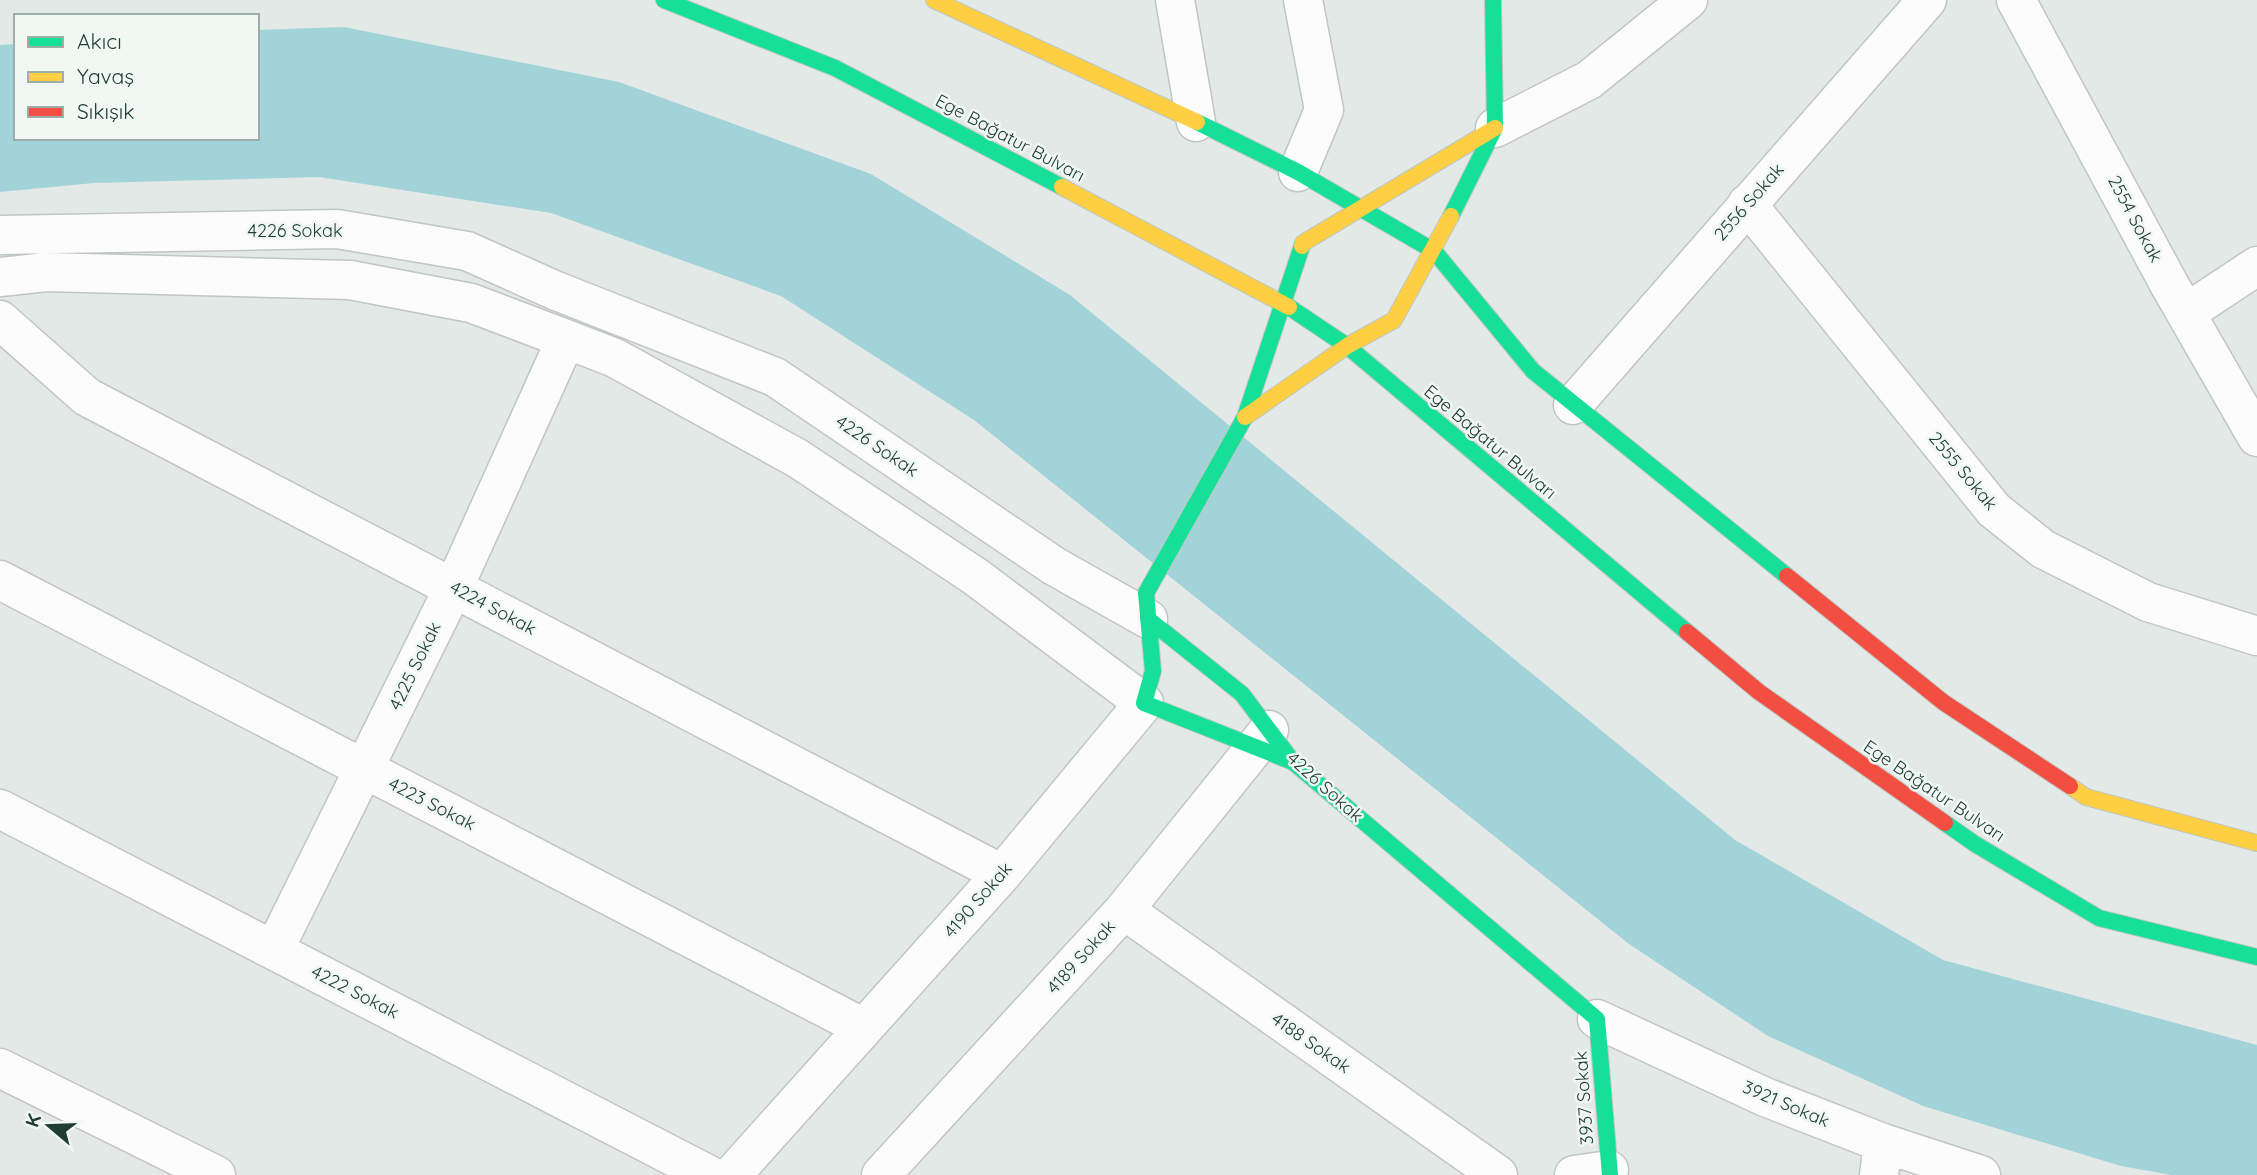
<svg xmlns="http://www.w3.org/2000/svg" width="2257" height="1175" font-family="Quicksand,sans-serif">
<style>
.water{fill:#a2d3d9}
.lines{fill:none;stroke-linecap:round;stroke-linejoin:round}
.street-casing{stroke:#c0c6c3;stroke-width:41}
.fast-casing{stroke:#bec7c3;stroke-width:18}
.slow-casing{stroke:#bec7c3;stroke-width:18}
.jam-casing{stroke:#bec7c3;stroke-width:18}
.street{stroke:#fbfcfb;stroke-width:38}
.fast{stroke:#16e098;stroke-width:16}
.slow{stroke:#ffcf43;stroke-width:16}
.jam{stroke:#f24e42;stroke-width:16}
.labels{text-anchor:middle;stroke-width:5;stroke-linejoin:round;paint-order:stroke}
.street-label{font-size:18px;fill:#203d34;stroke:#f1f8f4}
</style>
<rect width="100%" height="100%" fill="#e3e9e6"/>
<path class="water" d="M344,27L619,82L871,174L1070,295L1735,840L1943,960L2257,1045V1175H2172L2121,1166L1923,1106L1768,1036L1629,944L974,420L781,296L551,213L319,177L94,183L0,192V45L16,44V138H257V30Z"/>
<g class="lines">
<defs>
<path id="street" d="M1175,0L1196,122
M2016,0L2169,284L2257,437
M1495,128L1589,80L1688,0
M1298,172L1324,110L1303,0
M1747,204L1994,510L2043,549L2148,602L2257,636
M0,235L337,229L467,251L554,290L775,377L1054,566L1148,619
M0,277L46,272L350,280L471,303L566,339L615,358L797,458L976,577L1144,703L1002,874L732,1175
M2186,313L2257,266
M0,320L87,397L1002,874
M1573,405L1927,0
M0,580L864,1028
M0,809L709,1175
M1124,910L1498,1175
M274,950L454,587L566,339
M1597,1019L1765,1097L1883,1143L1981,1175
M0,1068L216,1175
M881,1175L1124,910L1269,730
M1574,1175L1609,1170
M1879,1175L1883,1143"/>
<path id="fast" d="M664,0L835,68L1062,187
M1197,122L1298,172L1434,251L1533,371L1787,576
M1451,216L1495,128L1493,0
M1289,307L1347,346L1687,632
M1148,619L1242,694L1293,762L1597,1019L1610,1175
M1293,762L1144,703L1153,671L1146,593L1245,417L1302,246
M1945,823L1975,844L2099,918L2257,957"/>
<path id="slow" d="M934,0L1197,122
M1062,187L1289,307
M1302,246L1303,243L1495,128
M1245,417L1347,346L1394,320L1451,216
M2070,786L2086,797L2257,843"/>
<path id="jam" d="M1787,576L1943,702L2070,786
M1687,632L1759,692L1945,823"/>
</defs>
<use href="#street" class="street-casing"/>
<use href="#fast" class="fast-casing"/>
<use href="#slow" class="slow-casing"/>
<use href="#jam" class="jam-casing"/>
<use href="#street" class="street"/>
<use href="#fast" class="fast"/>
<use href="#slow" class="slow"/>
<use href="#jam" class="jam"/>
</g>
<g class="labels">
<g class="street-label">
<text transform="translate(1010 138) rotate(28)" y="6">Ege Bağatur Bulvarı</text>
<text transform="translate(1749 202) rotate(-49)" y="6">2556 Sokak</text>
<text transform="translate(2135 219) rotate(62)" y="6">2554 Sokak</text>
<text x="295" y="237">4226 Sokak</text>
<text transform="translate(1490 442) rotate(40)" y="6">Ege Bağatur Bulvarı</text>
<text transform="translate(877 446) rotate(34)" y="6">4226 Sokak</text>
<text transform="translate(1963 471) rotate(50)" y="6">2555 Sokak</text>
<text transform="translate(493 608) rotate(28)" y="6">4224 Sokak</text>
<text transform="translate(415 666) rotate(-64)" y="6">4225 Sokak</text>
<text transform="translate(1325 787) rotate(42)" y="6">4226 Sokak</text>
<text transform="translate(1934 791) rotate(34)" y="6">Ege Bağatur Bulvarı</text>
<text transform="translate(432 804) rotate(27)" y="6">4223 Sokak</text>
<text transform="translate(978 900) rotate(-49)" y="6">4190 Sokak</text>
<text transform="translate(1081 957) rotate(-48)" y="6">4189 Sokak</text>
<text transform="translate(355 992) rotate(27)" y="6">4222 Sokak</text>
<text transform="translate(1311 1043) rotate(35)" y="6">4188 Sokak</text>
<text transform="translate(1584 1098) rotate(-94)" y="6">3937 Sokak</text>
<text transform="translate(1786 1104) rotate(23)" y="6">3921 Sokak</text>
</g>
</g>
<rect x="14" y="14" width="245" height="126" fill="#f1f8f4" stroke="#9dada7" stroke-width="2"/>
<rect x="28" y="37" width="35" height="10" fill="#16e098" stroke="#9dada7" stroke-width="2"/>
<text x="77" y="49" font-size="21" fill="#203d34">Akıcı</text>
<rect x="28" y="72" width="35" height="10" fill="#ffcf43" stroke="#9dada7" stroke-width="2"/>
<text x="77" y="84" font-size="21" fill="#203d34">Yavaş</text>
<rect x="28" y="107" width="35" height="10" fill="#f24e42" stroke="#9dada7" stroke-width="2"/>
<text x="77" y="119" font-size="21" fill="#203d34">Sıkışık</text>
<g transform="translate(49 1126) rotate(289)" stroke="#f1f8f4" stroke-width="5" paint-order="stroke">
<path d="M0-5L12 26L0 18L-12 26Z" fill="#203d34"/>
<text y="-10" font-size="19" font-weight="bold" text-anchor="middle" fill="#203d34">K</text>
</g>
</svg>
